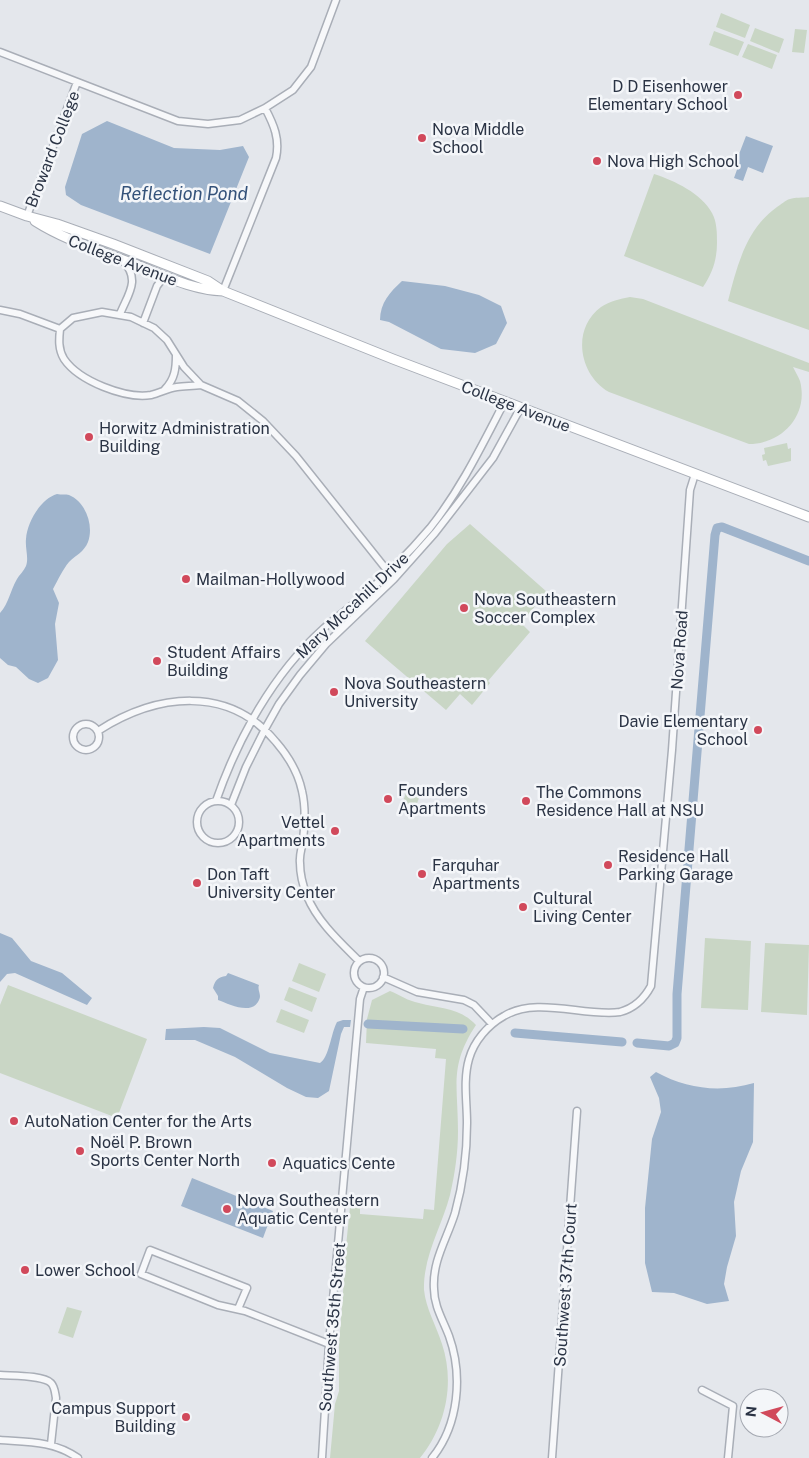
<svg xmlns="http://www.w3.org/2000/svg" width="809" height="1458" font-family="'Public Sans',sans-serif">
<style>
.green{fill:#c9d6c5}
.water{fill:#9fb4cc}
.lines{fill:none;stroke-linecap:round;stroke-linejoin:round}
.canal{stroke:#9fb4cc;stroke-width:9}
.street-casing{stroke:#a9aeb7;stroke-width:9}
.secondary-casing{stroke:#a9aeb7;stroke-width:11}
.street{stroke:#f7f8fa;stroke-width:6}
.secondary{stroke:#fff;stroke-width:9}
.poi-dot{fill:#d1495b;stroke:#f4f6f9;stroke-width:2}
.labels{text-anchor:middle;stroke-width:5;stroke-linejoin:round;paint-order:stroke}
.poi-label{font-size:16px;fill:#2b3445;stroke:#f4f6f9;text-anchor:start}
.street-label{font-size:16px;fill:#2b3445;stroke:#f4f6f9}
.water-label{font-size:18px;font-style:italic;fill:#34527a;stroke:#f4f6f9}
</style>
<rect width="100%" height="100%" fill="#e4e7ec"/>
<path class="green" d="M721,13L750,25L745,38L716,27Z
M755,28L784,39L779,53L750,41Z
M795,29L807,30L804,53L792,52Z
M714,31L744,42L738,56L709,45Z
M748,44L777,55L772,69L742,57Z
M654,174C675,181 701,193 712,213C717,222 717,233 717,243C717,260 712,274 703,287L624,256Z
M809,197V330L728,301C737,266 746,229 777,207C781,205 785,200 790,199C795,197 803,198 809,197Z
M630,297L643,299L809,363V372L793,367C795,371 798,376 800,381C809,415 782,444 749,444L609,392C579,375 571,329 601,307C610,301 620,299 630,297Z
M787,443L788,449L791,448V461L768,466L766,460L763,461L762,455L765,454L764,448Z
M470,524L547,592L521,623L530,632L488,681L490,683L472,705L460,694L446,710L365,641L447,544Z
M409,785L422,790L413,814L400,809Z
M705,938L751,941L748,1010L701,1008Z
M765,943L809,945L807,1015L761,1012Z
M299,963L326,974L319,992L292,981Z
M8,985L147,1039L117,1118L0,1073V1005Z
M289,987L317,998L312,1012L284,1000Z
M390,991C400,995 408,1001 419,1003C441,1009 459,1007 476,1025C449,1066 458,1085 458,1131C458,1152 455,1174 450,1195C442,1226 423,1256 424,1290C426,1309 436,1325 442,1344C455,1383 446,1426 420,1458H330L335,1404L339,1391V1344L344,1279L346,1271L345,1256L350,1207H360V1214L423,1219L424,1209L434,1210L446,1059L435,1058L436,1049L366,1043L367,1019L372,1000Z
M281,1009L309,1020L304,1033L276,1022Z
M67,1307L82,1311L73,1338L58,1333Z"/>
<path class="water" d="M107,121L174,148L220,150L243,146L249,157L210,254L81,205L66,195L65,187L82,134Z
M746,136L773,146L763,173L748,167L743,181L734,178L739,164L736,162Z
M402,281L445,286L479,295L501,306L507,323L496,344L475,353L441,349L389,322L380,320C380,303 390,292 402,281Z
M57,494C61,495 66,494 69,495C86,502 94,526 88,542C84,552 76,555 69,562C63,569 58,580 53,589L59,603L55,624L58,660L48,678L38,683L29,679L16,667L8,665L0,658V613C9,603 10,591 17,579C19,575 24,571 26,566C29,558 25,548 26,539C27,523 40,499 57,494Z
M0,933L12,938L31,961L62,973L92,998L87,1005L15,973L7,974L0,982Z
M228,973L259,985C257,990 262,995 259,1000C252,1016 229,1004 218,1000V996L213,988C215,980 218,977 226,976Z
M343,1020H351L350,1027H344L341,1034L329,1091L318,1098L306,1097L287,1088L235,1057L195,1040H165L166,1029L204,1027L220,1028L270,1053L320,1063C329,1058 331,1033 337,1022Z
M656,1072C687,1089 720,1093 754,1083L753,1142L741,1171L734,1202L736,1236L727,1267L724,1284L729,1301L707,1304L674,1293L652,1292L645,1263V1208L652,1139L661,1112L659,1098L650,1077Z
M192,1178L273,1211L263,1238L181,1206Z"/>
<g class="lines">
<path class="canal" d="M368,1024L463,1029
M515,1033L622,1042
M637,1043L669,1046L675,1043L677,1038V994L715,535L717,528L722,527L809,561"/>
<defs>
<path id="street" d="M0,52L178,121L208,124L240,120L265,108L293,90L311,67L336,0
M27,216L77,82
M223,291L276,158C280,139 274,125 265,108
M0,310L20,314L60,329
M120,314C128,294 141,280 123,261
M143,323L157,286L160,282L168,277
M201,385C193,386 185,386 177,387C168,388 160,393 151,395C125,399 79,381 64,359C58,349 59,339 60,329L73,318L102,312L131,317L154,328L167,340L184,367L201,385L238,401L263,421L296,456L394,579
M165,389C175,379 176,368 176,355
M73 737a13 13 0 1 1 26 0a13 13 0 1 1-26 0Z
M98,731C156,694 228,684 276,742C289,757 298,772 302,791C306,808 305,824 303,840C302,848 299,855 300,863C300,874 303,886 307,896C317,921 340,942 359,961
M197 822a21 21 0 1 1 42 0a21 21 0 1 1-42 0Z
M216,801C238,738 273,674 323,629C334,619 347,610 358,600C384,578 408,554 430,528C461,489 482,445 505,401
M231,805L246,767L265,729L279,704L300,675L326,644L394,579L435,533L493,458L521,407
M354 973a15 15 0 1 1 30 0a15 15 0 1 1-30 0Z
M383,977L417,992L464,1000L474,1005L492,1024
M238,1309L247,1288L150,1250L141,1274L218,1305L245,1311L329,1344
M0,1375C12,1376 43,1375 51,1383C55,1387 55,1393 56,1398L51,1444
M702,1390L733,1406L728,1458
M0,1440C28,1442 54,1441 78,1458
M322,1458L329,1344L360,999L364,987
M432,1458C459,1425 463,1375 449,1336C443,1320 434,1306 434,1289C432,1261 447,1239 455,1213C463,1184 467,1154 467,1123C467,1102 463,1080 469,1059C474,1041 488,1025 504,1016C537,996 584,1017 620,1012C635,1008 644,999 651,986L672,750L690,490L695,474
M552,1458L577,1111"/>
<path id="secondary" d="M0,206L27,216L57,224L113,244L208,281L223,291L393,359L809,517
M35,221C65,240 98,250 131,263C161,274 191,290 223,291"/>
</defs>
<use href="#street" class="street-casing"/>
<use href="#secondary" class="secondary-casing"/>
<use href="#street" class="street"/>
<use href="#secondary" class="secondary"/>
</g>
<g class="poi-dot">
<circle cx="738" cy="95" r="5"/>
<circle cx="422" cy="138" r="5"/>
<circle cx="597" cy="161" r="5"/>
<circle cx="89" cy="437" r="5"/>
<circle cx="186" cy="579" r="5"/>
<circle cx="464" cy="608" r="5"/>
<circle cx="157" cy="661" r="5"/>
<circle cx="334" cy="692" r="5"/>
<circle cx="758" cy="730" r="5"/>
<circle cx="388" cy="799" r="5"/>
<circle cx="526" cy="801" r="5"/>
<circle cx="335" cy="831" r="5"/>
<circle cx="608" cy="865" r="5"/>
<circle cx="422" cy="874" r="5"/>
<circle cx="197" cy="883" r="5"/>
<circle cx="523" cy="907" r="5"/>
<circle cx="14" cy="1121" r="5"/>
<circle cx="80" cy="1151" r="5"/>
<circle cx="272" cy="1163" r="5"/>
<circle cx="227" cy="1209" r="5"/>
<circle cx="25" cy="1270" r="5"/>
<circle cx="186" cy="1417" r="5"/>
</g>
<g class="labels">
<g class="poi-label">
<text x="728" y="92" text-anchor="end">D D Eisenhower<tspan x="728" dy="18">Elementary School</tspan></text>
<text x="432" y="135">Nova Middle<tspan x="432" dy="18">School</tspan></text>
<text x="607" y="167">Nova High School</text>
<text x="99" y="434">Horwitz Administration<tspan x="99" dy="18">Building</tspan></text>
<text x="196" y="585">Mailman-Hollywood</text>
<text x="474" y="605">Nova Southeastern<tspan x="474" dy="18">Soccer Complex</tspan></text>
<text x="167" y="658">Student Affairs<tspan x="167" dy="18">Building</tspan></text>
<text x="344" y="689">Nova Southeastern<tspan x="344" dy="18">University</tspan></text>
<text x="748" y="727" text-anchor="end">Davie Elementary<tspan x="748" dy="18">School</tspan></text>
<text x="398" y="796">Founders<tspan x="398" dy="18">Apartments</tspan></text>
<text x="536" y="798">The Commons<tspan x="536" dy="18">Residence Hall at NSU</tspan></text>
<text x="325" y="828" text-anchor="end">Vettel<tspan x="325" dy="18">Apartments</tspan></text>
<text x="618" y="862">Residence Hall<tspan x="618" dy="18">Parking Garage</tspan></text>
<text x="432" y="871">Farquhar<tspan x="432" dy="18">Apartments</tspan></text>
<text x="207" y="880">Don Taft<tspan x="207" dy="18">University Center</tspan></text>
<text x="533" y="904">Cultural<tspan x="533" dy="18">Living Center</tspan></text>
<text x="24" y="1127">AutoNation Center for the Arts</text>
<text x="90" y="1148">Noël P. Brown<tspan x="90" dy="18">Sports Center North</tspan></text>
<text x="282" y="1169">Aquatics Cente</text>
<text x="237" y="1206">Nova Southeastern<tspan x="237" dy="18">Aquatic Center</tspan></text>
<text x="35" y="1276">Lower School</text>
<text x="176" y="1414" text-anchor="end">Campus Support<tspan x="176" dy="18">Building</tspan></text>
</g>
<g class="street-label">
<text transform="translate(52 149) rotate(-69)" y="6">Broward College</text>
<text transform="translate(123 260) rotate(21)" y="6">College Avenue</text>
<text transform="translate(516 406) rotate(21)" y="6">College Avenue</text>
<text transform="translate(352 605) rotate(-43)" y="6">Mary Mccahill Drive</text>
<text transform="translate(679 650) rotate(-86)" y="6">Nova Road</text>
<text transform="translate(565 1285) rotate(-86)" y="6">Southwest 37th Court</text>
<text transform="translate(332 1327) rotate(-85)" y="6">Southwest 35th Street</text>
</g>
<g class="water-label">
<text x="184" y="200">Reflection Pond</text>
</g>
</g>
<g transform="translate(764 1413) rotate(276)"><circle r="24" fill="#f4f6f9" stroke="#a4a8b1"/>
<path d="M0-4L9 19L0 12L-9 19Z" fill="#d1495b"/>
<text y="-8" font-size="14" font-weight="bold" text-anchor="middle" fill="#2b3445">N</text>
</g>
</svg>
